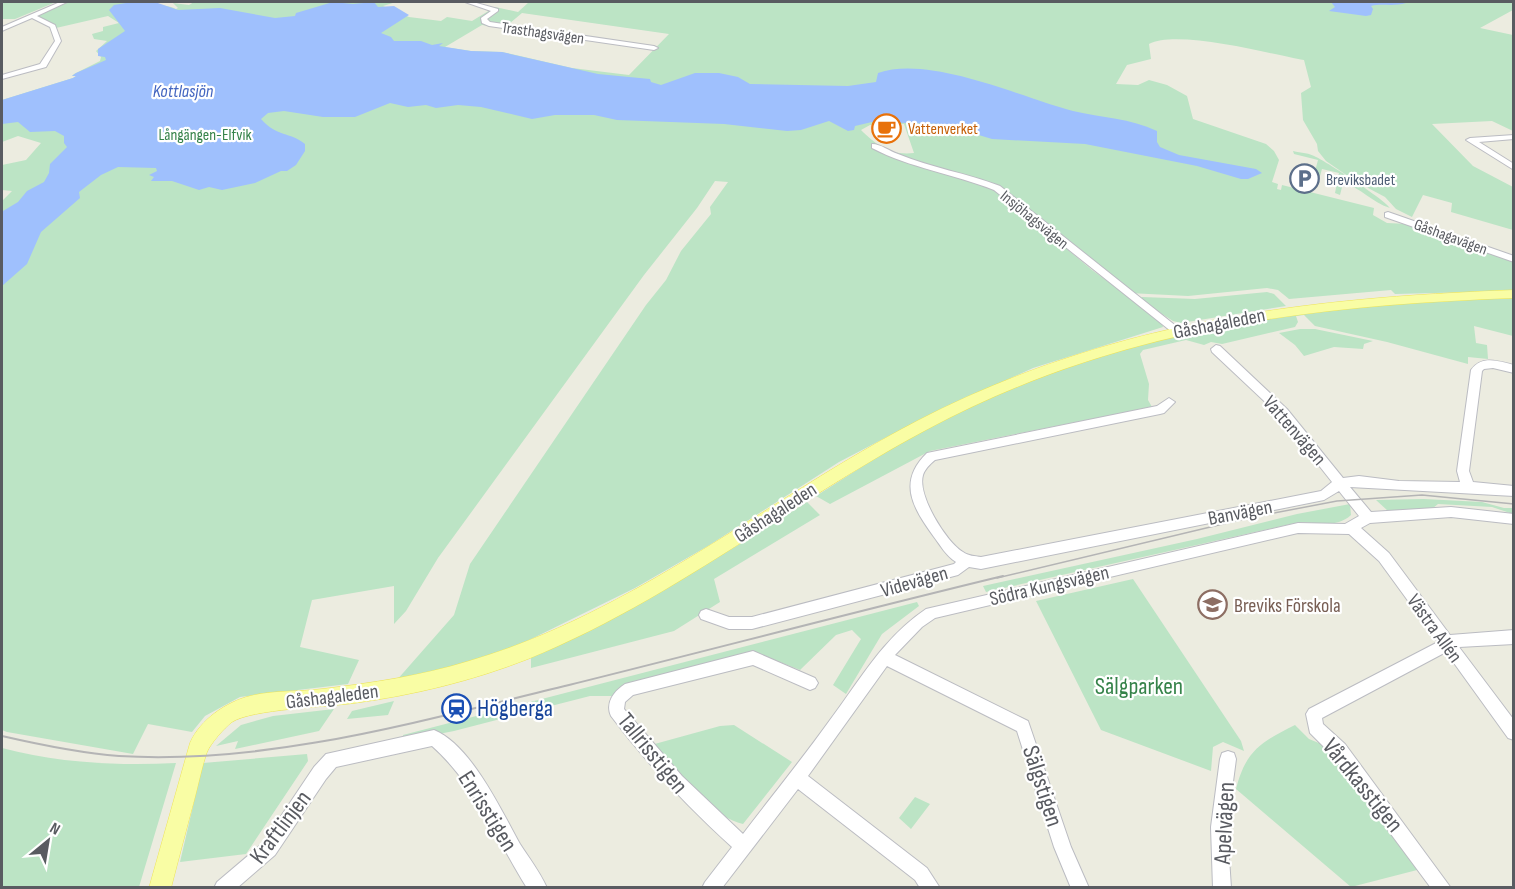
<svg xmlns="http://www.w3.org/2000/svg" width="1515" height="889" font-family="'Sofia Sans Condensed',sans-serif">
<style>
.green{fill:#bce4c5;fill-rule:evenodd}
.water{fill:#9fc0fd}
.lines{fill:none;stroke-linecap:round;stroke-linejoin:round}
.minor-casing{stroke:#bbbcc2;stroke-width:2}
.major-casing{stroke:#eee457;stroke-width:1}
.minor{fill:#fff;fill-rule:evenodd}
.major{fill:#f9fda4;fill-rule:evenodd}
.tram-far1{stroke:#b4b4b5;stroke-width:1.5}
.tram{stroke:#b4b4b5;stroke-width:2}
.labels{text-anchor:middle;stroke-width:4.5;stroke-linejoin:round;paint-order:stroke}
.far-street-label{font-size:16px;fill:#595b61;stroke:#fff}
.far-food-label{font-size:16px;fill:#c56008;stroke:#fff;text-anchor:start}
.far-park-label{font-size:16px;fill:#36834a;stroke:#fff}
.far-service-label{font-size:16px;fill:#4e5e75;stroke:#fff;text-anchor:start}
.far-water-label{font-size:18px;font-style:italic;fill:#4365c0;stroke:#fff}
.street-label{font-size:20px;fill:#595b61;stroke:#fff}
.education-label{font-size:20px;fill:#785e54;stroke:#fff;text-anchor:start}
.near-park-label{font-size:24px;fill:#36834a;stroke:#fff}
.near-transit-label{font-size:24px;fill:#164399;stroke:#fff;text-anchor:start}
.near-street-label{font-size:24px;fill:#595b61;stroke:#fff}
</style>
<rect width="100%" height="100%" fill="#ecece0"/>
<path class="green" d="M2,2H56L15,19H2Z
M69,2C96,2 157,0 176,9L178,8L173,3L189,5L194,2H396L383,6L409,17L441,21L447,17L472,21L495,7L518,12L529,2H1513V10L1480,28L1513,35V131L1492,121L1432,124L1473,166L1513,187V230L1451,212L1452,203L1423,195L1412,217L1396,209L1385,197L1355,181L1326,161L1318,151L1317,144L1303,120L1301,93L1311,87L1304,60C1270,54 1178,29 1149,44L1151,59L1127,65L1116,84L1138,85L1149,80L1167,85L1187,96L1193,119L1266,144L1274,151L1279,160L1272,182L1278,184L1277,189L1281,190L1282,185L1374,208L1373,215L1387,223L1408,224L1513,262V291L1395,294L1391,290L1289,299L1278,290L1267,288L1188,296L1129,293L1001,194L1092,270L1161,320L1163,327L1033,368L929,415L839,462L708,546L635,588L513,648L470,663L396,681L454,615L470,564L646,305L666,280L681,251L711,214L710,207L728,182L715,181L697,208L644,275L438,558L406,611L394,624V586L312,600L300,647L359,660L348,684L240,697L205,716L192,732L148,724L133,754L7,732L2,730V201L12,191L2,190V165L26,160L41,143L18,136L2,142V100L73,78L76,76H72L74,74L100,61L101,57L96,51L107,41L94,39L92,34L103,31V27L119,23L108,16L56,28L37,16ZM522,13L669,34L629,75L572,68L502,52L471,51L445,47L482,25L504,28ZM904,124L914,153C891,156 876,145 861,130L870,125Z
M1293,151C1301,153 1310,153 1316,157C1327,162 1385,200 1390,208C1371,202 1362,188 1343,183L1340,195L1335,193L1339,173L1322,169L1320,176L1314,175L1318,160L1294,154Z
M1267,292L1274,294L1286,306L1181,323L1173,321L1140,300L1142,297L1195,299Z
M1486,298H1513V336L1474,326L1476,343L1487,345L1488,359L1468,357V364L1387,342L1315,326L1304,315L1296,316L1298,322L1295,327L1222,344L1211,342L1204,345L1186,340L1143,350L1140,354L1149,384L1148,400L1152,407L930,451L830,504L816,496L896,445L975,403L1062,369L1166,336L1337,307Z
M1300,329H1315L1373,341L1364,344L1363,349L1334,347L1304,356L1295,345L1279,333Z
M1424,499L1482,502L1504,508H1513V514L1492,507L1438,504L1433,508L1388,511L1376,500Z
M807,502L820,515L714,579L720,602L674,631L531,668V656C628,613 717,559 807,502Z
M1350,504L1351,515C1337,528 1319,523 1300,522L1004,588L986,592L983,586L1197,539L1297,514Z
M1133,579L1241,741L1244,751L1223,742L1213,747L1211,771L1101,730L1036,601Z
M917,602L919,606L882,634L846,694L833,685L861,639L852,630L836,635L800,670L757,653L618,690L612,696H590L454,731L403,741V735Z
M394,701L388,715L347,719L352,711Z
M334,709L319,731L235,749L238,741L216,746L241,725L273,716Z
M734,725L792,762L743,824C709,816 675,771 651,745L720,726Z
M1295,725L1309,739L1326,746L1421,869L1351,887L1236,789C1246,750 1261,742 1295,725Z
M2,748C58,763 118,766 176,763L139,887H2Z
M307,754L308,761L246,854L180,862L203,763Z
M915,797L930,804L911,829L899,818Z"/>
<path class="water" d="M132,2H155L178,10L220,8L275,18L295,16L296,13L333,2L353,4L374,2L378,7L394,6L409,15L381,33L391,37L394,41H421L432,45L443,43L439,46L471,51L502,52L598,74L650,79L651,82L661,85L695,73H719L738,77L750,84L848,86L876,82L878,73C930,55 1020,97 1073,111C1102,118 1130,118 1157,131V142L1160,147L1179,155L1256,169L1262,173L1248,179H1241L1197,166L1085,144L992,139L942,124L872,122L855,126L854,130L848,131L829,121L801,130L787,131L724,124L617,120L594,115H555L532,119L481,107L458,105L436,108L426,105L408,107L390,103L355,117H323L284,111L268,113L261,119C278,138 289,131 305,144V151L296,165L287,171H281L255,183L222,190L209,187L199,190L172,181H151L154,177L149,175L157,171L156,168L118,167L101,175L79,192L80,198L41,232L27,264L2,286L3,211L18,202L27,191L44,182L49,173L50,164L67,147L64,143V136L55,131L30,132L18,122L2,124V100L73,78L76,76H72L76,73L106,60L105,57L98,56V49L125,31L109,10L114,5Z
M1331,2H1405L1406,3C1393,7 1382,3 1371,6L1373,9L1371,15L1366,16L1329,11L1335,7Z"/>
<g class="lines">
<defs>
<path id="minor" d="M60,2H67L37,16L55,25L61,41L46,67L2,79V75L40,64L55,41L50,27L32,18L4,30L2,31V27Z
M465,2H473L498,9V11L487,19L490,22L654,46L658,48L654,50L489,26L482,23L481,18L491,11Z
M1514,135V139L1479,142L1514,164V170L1466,140L1470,138Z
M872,144C881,144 889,151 898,154C931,168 967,173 1000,186L1181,330L1176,334L1172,332L994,190C954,174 910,168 872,148Z
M1388,212L1514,256V262L1385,217V213Z
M1216,345L1220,346L1287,409L1343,478L1359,476L1399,481L1460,482L1457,471L1471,370C1482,355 1498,361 1514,365V373L1493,368L1484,369L1482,371L1469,471L1473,482L1514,486V496L1350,487L1371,512L1451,507L1514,514V524L1451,517L1370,523L1361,528L1389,553L1450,635L1514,630V644L1459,647L1514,720V740L1508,738L1446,652L1322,718L1323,724L1345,744L1451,888H1431L1333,756L1310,733L1306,714L1309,709L1438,642L1379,561L1349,534L1298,533L935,618L922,627L895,655L1028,721L1071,847L1089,888H1071L1054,847L1017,731L887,666L808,776L927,868L940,888H920L915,880L798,789L722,888H702L705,882L732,847C688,807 647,764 611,716C605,703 614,691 625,684L753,651L815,678L818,683L815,688L810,690L753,665L633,695L625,702L624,709L682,776L743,834C772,796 802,759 830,720C860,680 884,637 926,609L1298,523L1345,524L1359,516L1339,491L1324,500L981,569L969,567L958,575L752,629H729L701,619L699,615L701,611L706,609L729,617H752L954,564L956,562C946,556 941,546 934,537C913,508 897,482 927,453L1157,406L1169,398L1175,402L1164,413L1160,414L935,460C930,464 925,469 923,475C917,495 946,542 963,552C968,556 975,556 981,557L1321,491L1332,482L1279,415L1212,352L1211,349Z
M434,730C471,745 501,810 520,844C529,858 540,872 547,888H527C496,839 476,785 432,746L336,767L326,779L275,855L237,888H214L217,882L263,843L314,767L326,754Z
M1228,751L1234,753L1236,759L1227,827L1231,888H1213L1211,827L1220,759L1222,753Z"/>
<path id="major" d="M1514,290V298C1304,306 1114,329 926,430C791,502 671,601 528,659C472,681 414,695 355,703C327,707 252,709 232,722C224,728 211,743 207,752C202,766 199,782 195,797C187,827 179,857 171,888H149L190,743C200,720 226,702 250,696C273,690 299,692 322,689C371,683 421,676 469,661C634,613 767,499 917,421C1109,322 1301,298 1514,290Z"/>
</defs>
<use href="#minor" class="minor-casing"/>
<use href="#major" class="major-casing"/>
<use href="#minor" class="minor"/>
<use href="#major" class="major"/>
<path class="tram-far1" d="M997,578L1248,518L1337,501L1422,495L1514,504"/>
<path class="tram" d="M2,736C41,745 79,753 119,756C271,765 423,720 569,685C714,649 858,611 1003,576"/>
</g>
<defs>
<symbol id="cafe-ring" viewBox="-11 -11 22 22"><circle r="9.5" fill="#fff" stroke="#e8710a" stroke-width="1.5"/><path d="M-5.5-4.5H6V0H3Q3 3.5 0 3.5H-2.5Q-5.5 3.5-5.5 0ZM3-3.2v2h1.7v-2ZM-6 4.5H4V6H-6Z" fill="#e8710a"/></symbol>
<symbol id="parking-ring" viewBox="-11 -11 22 22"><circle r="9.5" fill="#fff" stroke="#5c6f8a" stroke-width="1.5"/><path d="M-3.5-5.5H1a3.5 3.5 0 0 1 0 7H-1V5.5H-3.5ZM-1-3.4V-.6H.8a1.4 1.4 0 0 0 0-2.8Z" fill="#5c6f8a"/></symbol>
<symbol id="school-ring" viewBox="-11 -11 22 22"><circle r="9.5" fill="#fff" stroke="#8d6e63" stroke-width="1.5"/><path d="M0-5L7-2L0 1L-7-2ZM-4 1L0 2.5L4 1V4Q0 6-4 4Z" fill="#8d6e63"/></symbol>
<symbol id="station-ring" viewBox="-11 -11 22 22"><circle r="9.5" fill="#fff" stroke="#1a4fb4" stroke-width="1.5"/><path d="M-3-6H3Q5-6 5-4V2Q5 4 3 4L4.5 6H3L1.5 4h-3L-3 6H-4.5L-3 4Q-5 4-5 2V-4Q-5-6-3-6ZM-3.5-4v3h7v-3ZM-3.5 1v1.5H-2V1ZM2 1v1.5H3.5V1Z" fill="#1a4fb4"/></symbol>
</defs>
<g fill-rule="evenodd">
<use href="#cafe-ring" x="870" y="112" width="33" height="33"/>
<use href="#parking-ring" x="1288" y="162" width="33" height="33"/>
<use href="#school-ring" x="1196" y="588" width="33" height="33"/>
<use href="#station-ring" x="440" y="692" width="33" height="33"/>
</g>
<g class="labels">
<g class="far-street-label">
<text transform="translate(543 32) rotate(8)" y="6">Trasthagsvägen</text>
<text transform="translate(1035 219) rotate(39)" y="6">Insjöhagsvägen</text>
<text transform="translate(1451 236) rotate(20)" y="6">Gåshagavägen</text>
</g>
<g class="far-food-label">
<text x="908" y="134">Vattenverket</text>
</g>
<g class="far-park-label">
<text x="205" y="140">Långängen-Elfvik</text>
</g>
<g class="far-service-label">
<text x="1326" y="185">Breviksbadet</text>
</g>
<g class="far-water-label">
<text x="183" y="97">Kottlasjön</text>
</g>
<g class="street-label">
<text transform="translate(1219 323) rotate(-11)" y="7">Gåshagaleden</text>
<text transform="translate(1295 430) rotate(49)" y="7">Vattenvägen</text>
<text transform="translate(775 512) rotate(-33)" y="7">Gåshagaleden</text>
<text transform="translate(1240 512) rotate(-11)" y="7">Banvägen</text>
<text transform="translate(914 581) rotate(-16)" y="7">Videvägen</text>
<text transform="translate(1049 585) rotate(-13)" y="7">Södra Kungsvägen</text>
<text transform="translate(1435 628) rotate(54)" y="7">Västra Allén</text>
<text transform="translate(332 696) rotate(-7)" y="7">Gåshagaleden</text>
</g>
<g class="education-label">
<text x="1234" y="612">Breviks Förskola</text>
</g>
<g class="near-park-label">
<text x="1139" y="694">Sälgparken</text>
</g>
<g class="near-transit-label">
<text x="477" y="716">Högberga</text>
</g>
<g class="near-street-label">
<text transform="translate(653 753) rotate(51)" y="8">Tallrisstigen</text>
<text transform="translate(1363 785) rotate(51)" y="8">Vårdkasstigen</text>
<text transform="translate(1043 786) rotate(72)" y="8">Sälgstigen</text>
<text transform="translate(488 811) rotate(58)" y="8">Enrisstigen</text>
<text transform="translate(1224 823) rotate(-87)" y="8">Apelvägen</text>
<text transform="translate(280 827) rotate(-53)" y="8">Kraftlinjen</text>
</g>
</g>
<rect width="1515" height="889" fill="none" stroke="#595b61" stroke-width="6"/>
<g transform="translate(48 841) rotate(30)" stroke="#ffffff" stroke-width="4.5" paint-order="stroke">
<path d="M0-4.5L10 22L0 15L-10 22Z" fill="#595b61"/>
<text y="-9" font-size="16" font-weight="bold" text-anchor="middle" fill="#595b61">N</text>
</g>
</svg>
